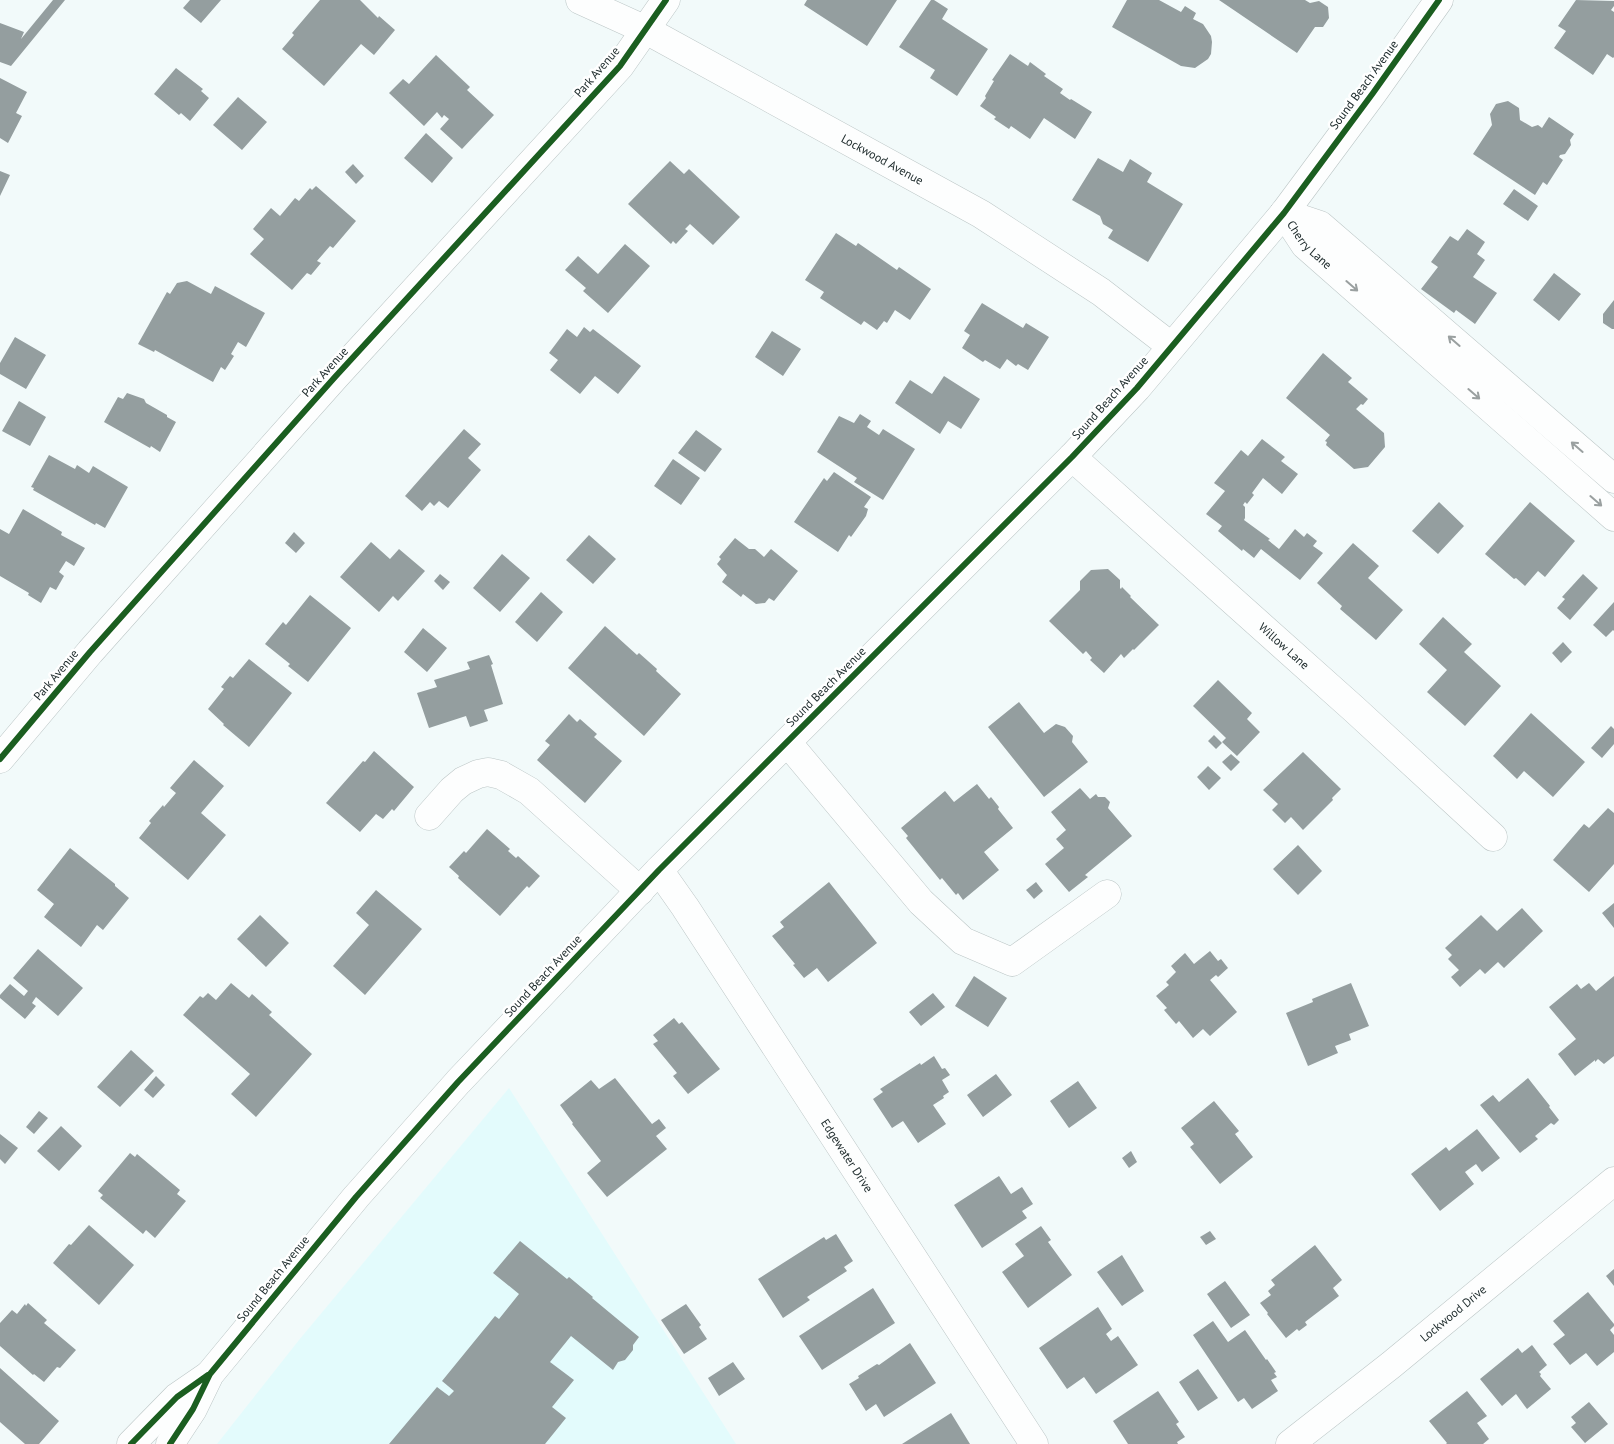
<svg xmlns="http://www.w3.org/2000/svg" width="1614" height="1444" font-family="'PT Sans',sans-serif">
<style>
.built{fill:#e3fbfc}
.building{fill:#949e9f}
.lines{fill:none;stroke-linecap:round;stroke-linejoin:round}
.minor-casing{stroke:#bcc6c6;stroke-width:29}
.minor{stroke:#fdfefe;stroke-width:28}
.cycleway-casing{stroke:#fff;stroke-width:9}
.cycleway{stroke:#1b5e20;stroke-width:6}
.oneway{stroke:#9aa0a0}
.labels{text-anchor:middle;stroke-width:5;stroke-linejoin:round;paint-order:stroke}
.street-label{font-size:12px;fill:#202d2e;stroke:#fff}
</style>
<rect width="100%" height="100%" fill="#f2fafa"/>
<path class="built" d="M509,1088L736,1444H217L299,1340Z"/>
<path class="building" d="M53,0H65L11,66L0,62V23L24,32L21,39Z
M190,0H221L201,23L183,8Z
M320,0H360L378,18L379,16L395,30L374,55L361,44L324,86L282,49L294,35L292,33Z
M807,0H897L867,46L804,5Z
M931,0H934L948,9L942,19L988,49L957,96L930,78L935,70L899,47Z
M1127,0H1159L1181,12L1185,6L1196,13L1193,19L1203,24L1211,36L1212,42L1211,54L1208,59L1195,68L1181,66L1112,27Z
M1219,0H1305L1310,3L1319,1L1328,7L1329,18L1323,27H1315L1297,53Z
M1576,0L1614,1V6L1611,10L1614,12V57L1613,58L1607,54L1593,75L1554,48L1566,31L1558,26Z
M1010,54L1028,66L1030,62L1046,74L1044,76L1063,89L1060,93L1070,100L1071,99L1092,112L1075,139L1044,118L1030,139L1011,126L1009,129L994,119L996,117L980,106L986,98L985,96L994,81L992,80Z
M436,55L470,87L467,90L494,115L462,149L440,129L449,119L444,115L442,118L437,112L424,126L389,93L403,79L409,84Z
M176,68L203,89L201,91L209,98L190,121L181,113L179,115L154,94Z
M0,78L27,92L16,113L22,116L8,143L0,138Z
M238,97L267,122L242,150L213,125Z
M1508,101L1519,108L1520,120L1532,127L1538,125L1542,128L1549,117L1574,134L1570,140L1571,145L1565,154L1560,155L1559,157L1563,160L1547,185L1543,182L1535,195L1473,154L1492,125L1490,114L1496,104Z
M426,133L453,158L432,183L404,158Z
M1098,158L1123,172L1130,159L1152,173L1147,182L1183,204L1148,262L1108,238L1113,230L1103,224L1100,216L1072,200Z
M670,161L684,174L689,169L740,217L713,245L690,224L685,229L688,231L676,244L673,241L671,244L628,204Z
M353,164L364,176L356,184L345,172Z
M0,171L10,175L0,196Z
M316,186L356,221L333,248L330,246L317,261L321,263L311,275L307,273L292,290L250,254L264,239L253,229L271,208L280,216L295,198L299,201L310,188L312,190Z
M1514,189L1538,206L1528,221L1503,204Z
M1467,229L1485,242L1477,254L1485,260L1473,277L1497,293L1475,324L1456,310L1454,313L1421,289L1438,267L1431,262L1450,236L1458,241Z
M836,233L856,246L858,243L897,270L899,267L931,289L910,320L895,310L887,323L884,321L877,330L864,321L861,325L820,298L824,292L805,280Z
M625,244L650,266L608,313L583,291L586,288L565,270L578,256L598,274Z
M1554,273L1581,294L1559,321L1533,300Z
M187,281L211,294L215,286L265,313L246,347L238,342L231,354L234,356L225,370L221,367L213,382L155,350L154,352L138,344L167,292L170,294L177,283Z
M1614,300V329H1612L1603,323V314Z
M982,303L1023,328L1026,323L1049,337L1028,370L1018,364L1016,366L1007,359L1000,369L985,360L983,362L962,348L970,335L964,331Z
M584,327L590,332L593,329L641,366L618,394L595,376L580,394L550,370L558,360L549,353L567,329L577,337Z
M772,331L801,349L783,376L755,357Z
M15,337L46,355L26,389L0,374V363Z
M1323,353L1352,378L1348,382L1368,399L1363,405L1361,404L1356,409L1384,433L1385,447L1368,467L1354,469L1326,445L1327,442L1325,441L1330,435L1286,398Z
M944,376L980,399L961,429L948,421L940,434L895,403L910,380L932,394Z
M127,393L144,399L146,403L167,415V417L176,422L160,452L151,446L150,448L104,422L118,397L123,399Z
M19,401L46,417L30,446L2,431Z
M860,414L871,421L867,427L879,435L883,429L915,449L883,500L854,482L857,478L817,452L839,416L854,423Z
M464,429L481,444L468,458L481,470L448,508L439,501L434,506L430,502L422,511L405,496Z
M696,430L722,449L705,472L678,453Z
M1262,439L1285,457L1281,461L1298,474L1282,494L1263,478L1252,493L1254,495L1247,504L1245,502L1243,505L1245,507V518L1244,520L1270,539L1268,540L1279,549L1295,529L1304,537L1307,533L1317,541L1313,546L1323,553L1300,580L1261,549L1254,558L1243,549L1242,551L1218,531L1222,526L1206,514L1225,491L1214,483L1241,450L1248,456Z
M49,455L75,469L77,465L89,473L93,466L128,487L105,528L96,523L95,525L33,490L34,488L31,487Z
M673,459L700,478L681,505L654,486Z
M834,472L871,497L864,507L868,509L866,516L851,537L849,535L838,552L794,522L824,478L827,481Z
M1439,502L1464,526L1438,554L1412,531Z
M1530,502L1575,541L1545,577L1538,571L1525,586L1516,578L1514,579L1485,554Z
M23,509L62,532L61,535L85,548L74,566L66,561L59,572L64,576L56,590L50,587L41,603L28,595L29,593L0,576V529L9,534Z
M294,532L305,543L296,553L285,543Z
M589,535L616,559L593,584L566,560Z
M735,538L749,549H755L764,557L771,549L798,571L774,601L769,598L765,603L756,604L743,594L741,597L722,582L727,575L717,564L721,559L719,557Z
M371,542L390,559L399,549L425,571L398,601L393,596L379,612L340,577Z
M1353,543L1379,566L1368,578L1403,610L1376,640L1340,609L1342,606L1317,583Z
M502,554L530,578L500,612L473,588Z
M1108,569L1120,580V588L1121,589L1122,587L1131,596L1130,597L1159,625L1134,650L1133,649L1124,658L1121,654L1104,673L1090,660L1092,658L1086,651L1083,654L1049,621L1080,590V581L1091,570Z
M440,574L450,582L443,590L434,581Z
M1583,574L1598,588L1570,620L1557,608L1565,599L1562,597Z
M541,592L563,612L537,642L515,622Z
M310,595L351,628L308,682L288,666L290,664L265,644L283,622L286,625Z
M1614,602V631L1613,630L1606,637L1593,625Z
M1443,617L1472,644L1464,652L1501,686L1465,726L1427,692L1447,670L1419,644Z
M605,626L637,655L639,653L657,669L656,671L681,694L644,736L568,668Z
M423,628L447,648L427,672L404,652Z
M1563,642L1572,652L1561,663L1552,653Z
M489,655L493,664L491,665L503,704L484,710L488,721L470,727L466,716L429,728L417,693L437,687L434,680L470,669L467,662Z
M249,659L292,693L249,747L223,725L224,724L208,709L224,689L221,687L230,676L233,678Z
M1218,680L1252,713L1247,719L1260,732L1237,756L1222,742L1226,738L1193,706Z
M1019,702L1044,733L1056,724L1065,727L1073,736L1072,742L1088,762L1044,797L988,727Z
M1531,713L1585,762L1553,797L1524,771L1517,779L1493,756Z
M569,714L577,722L580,719L597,734L594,737L622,761L585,803L537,760L550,745L545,741Z
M1611,726L1614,729V744L1602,758L1591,748Z
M1214,735L1222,743L1216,749L1208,741Z
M374,751L414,787L394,811L392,809L383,819L376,814L360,832L326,803L363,761L365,762Z
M1303,752L1341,789L1332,798L1333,800L1303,830L1291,817L1285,823L1272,810L1278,804L1263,790Z
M1231,754L1240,762L1231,771L1222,762Z
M194,760L224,786L201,813L226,835L188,880L139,838L151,823L149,821L163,805L164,807L176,793L170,788Z
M1208,766L1221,778L1209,790L1197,777Z
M977,784L989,799L991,797L999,807L998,809L1013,828L984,852L999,870L963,900L958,893L956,895L942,878L940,880L906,838L908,836L901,828L945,791L954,802Z
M1080,788L1090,799L1096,794L1098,797H1105L1110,802L1108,808L1132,836L1085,875L1088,877L1069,892L1045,864L1064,848L1056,839L1066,830L1051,812Z
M1608,808L1614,813V864L1589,892L1553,860L1584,824L1589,828Z
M487,829L510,849L508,851L516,858L518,856L540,876L529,888L527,886L500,916L458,878L459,876L449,867L464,851L466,853Z
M1298,845L1322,871L1298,895L1273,869Z
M70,848L115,884V886L129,898L103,930L97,925L81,947L44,917L54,904L37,890Z
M829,882L877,943L828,982L817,968L804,978L793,965L795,964L772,936L784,927L780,922Z
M1036,882L1043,891L1034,899L1026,890Z
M376,890L422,929L365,995L333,966L369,925L356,913Z
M1614,903V928L1602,913Z
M1522,908L1543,931L1504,968L1498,962L1485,974L1480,969L1460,987L1451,977L1459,970L1448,959L1452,955L1445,948L1481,915L1497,931Z
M260,915L289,943L266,967L237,939Z
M38,949L83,988L58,1016L36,997L32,1003L36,1006L25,1019L0,998V995L10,984L24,996L28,991L13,978Z
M1210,951L1218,961L1221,959L1228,968L1218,977L1216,975L1210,980L1237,1012L1210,1036L1203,1029L1193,1038L1179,1021L1176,1024L1164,1010L1167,1008L1156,996L1169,985L1166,982L1176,972L1171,966L1185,953L1194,964Z
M974,976L1007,998L988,1027L955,1006Z
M1614,976V1056L1604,1064L1598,1059L1595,1062V1060L1575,1076L1558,1054L1576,1039L1549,1007L1577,984L1581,989L1589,983L1596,991Z
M231,983L249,998L252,994L272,1012L269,1015L312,1054L256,1117L231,1094L250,1074L183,1015L200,996L203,998L208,993L216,1000Z
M1351,983L1369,1026L1349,1034L1351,1040L1335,1046L1338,1053L1308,1066L1286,1013L1313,1002L1312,999Z
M933,993L945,1007L921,1026L909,1012Z
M674,1018L679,1024L682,1022L720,1069L688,1094L673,1076L677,1073L653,1044L658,1041L653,1035Z
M131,1050L154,1071L120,1107L97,1087Z
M934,1056L942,1069L945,1068L950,1075L942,1080L949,1092L943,1096L944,1098L933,1105L946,1124L918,1143L903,1121L892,1128L873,1099L883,1092L880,1089L920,1063L921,1065Z
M996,1074L1012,1095L983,1117L967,1095Z
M156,1076L165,1085L153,1098L144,1090Z
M615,1078L652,1124L659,1119L666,1128L656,1136L667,1149L607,1197L587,1173L601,1161L572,1124L573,1123L560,1105L591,1080L599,1089Z
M1528,1078L1550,1106L1549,1107L1559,1120L1554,1125L1551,1123L1535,1136L1538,1139L1520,1153L1480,1105L1493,1095L1499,1102Z
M1078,1081L1097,1108L1069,1128L1050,1101Z
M1214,1101L1239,1131L1235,1134L1253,1157L1220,1184L1190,1147L1194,1144L1181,1128Z
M39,1111L48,1118L34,1134L26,1127Z
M61,1126L82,1146L59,1171L37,1151Z
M1477,1129L1500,1158L1482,1172L1476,1164L1465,1172L1474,1184L1440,1211L1411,1174L1446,1147L1449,1151Z
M0,1134L18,1148L5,1164L0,1159Z
M1131,1151L1137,1162L1129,1168L1122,1158Z
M130,1153L135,1157L137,1154L180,1190L177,1194L186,1201L155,1238L146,1230L143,1234L100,1198L103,1195L98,1191Z
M999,1176L1011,1194L1022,1187L1033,1204L1022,1211L1027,1218L982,1248L954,1205Z
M89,1225L134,1265L99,1305L53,1263L69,1244L71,1245Z
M1041,1226L1051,1240L1048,1242L1072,1275L1028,1308L1002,1272L1024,1256L1015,1244Z
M1210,1231L1216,1239L1206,1245L1200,1237Z
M836,1234L853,1261L844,1267L847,1271L807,1297L810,1300L783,1318L758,1279L824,1237L826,1240Z
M520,1241L567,1279L569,1277L593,1297L592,1298L639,1337L633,1345V1350L625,1360L618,1362L613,1370L571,1336L550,1362L574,1380L552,1407L566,1418L545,1444H389L437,1387L449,1396L454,1391L442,1381L495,1316L499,1319L519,1294L493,1273Z
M1315,1245L1342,1280L1333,1288L1339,1296L1305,1322L1307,1325L1299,1331L1297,1329L1286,1338L1267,1314L1268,1313L1260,1303L1271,1295L1268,1291L1275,1285L1271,1280Z
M1122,1255L1144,1291L1122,1306L1097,1272Z
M1614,1269V1286L1606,1276Z
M1225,1281L1250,1315L1231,1328L1207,1294Z
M873,1288L895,1323L822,1370L799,1336Z
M1588,1292L1614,1324V1326L1610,1330L1614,1335V1352L1597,1366L1586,1353L1570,1365L1553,1344L1565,1335L1553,1321Z
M28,1303L47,1320L44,1323L76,1350L60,1368L57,1367L44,1382L34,1374L33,1375L0,1346V1323L12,1310L17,1314L25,1304L26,1306Z
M686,1304L701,1325L699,1327L707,1339L684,1354L661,1320Z
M1098,1307L1112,1329L1106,1334L1111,1341L1118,1336L1138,1365L1096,1394L1084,1377L1067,1389L1039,1348Z
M1213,1321L1228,1342L1245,1330L1266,1360L1267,1359L1276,1372L1274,1373L1277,1377L1271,1380L1278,1391L1252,1409L1244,1398L1238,1402L1193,1335Z
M910,1343L936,1383L884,1417L876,1404L866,1411L849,1384L859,1378L858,1376L877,1364L879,1365Z
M1532,1345L1547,1365L1539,1372L1541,1374L1540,1376L1551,1389L1527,1409L1516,1394L1502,1406L1480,1379L1518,1348L1522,1353Z
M733,1362L745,1379L719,1396L708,1378Z
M0,1368L59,1421L39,1444H25L0,1422Z
M1198,1369L1218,1398L1198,1411L1179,1382Z
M1158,1391L1179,1422L1176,1424L1185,1437L1177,1442L1178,1444H1128L1113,1421Z
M1467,1391L1487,1416L1477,1423L1489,1439L1483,1444H1446L1447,1443L1429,1421Z
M1589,1402L1608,1424L1585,1443L1571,1427L1576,1423L1571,1417Z
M951,1413L970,1444H902L940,1420Z"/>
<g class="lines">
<defs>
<g id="minor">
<path id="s1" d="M580,0L646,30L981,214L1101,292L1171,346"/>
<path id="s2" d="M1284,213L1305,245L1614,517"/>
<path d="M1284,213L1320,225L1614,479"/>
<path id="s3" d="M1072,457L1354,709L1493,837"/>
<path d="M787,742L921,902L963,941L1012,962L1107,894"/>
<path d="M0,759L90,652L335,377L620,66L666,0"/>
<path d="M429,816L452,790L463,781L478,774L488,772L501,775L529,791L640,891"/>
<path id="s4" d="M659,870L685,907L1034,1444"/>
<path d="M131,1444L177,1397L209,1375"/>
<path d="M170,1444L193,1409L210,1374L356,1197L458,1082L659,870L1072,457L1137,388L1284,213L1373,93L1439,0"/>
<path id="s5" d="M1290,1444L1391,1365L1614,1181"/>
</g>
</defs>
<use href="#minor" class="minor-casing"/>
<use href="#minor" class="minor"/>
<defs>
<path id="cycleway" d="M0,759L90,652L335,377L620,66L666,0
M131,1444L177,1397L208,1375
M170,1444L193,1409L210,1374L356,1197L458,1082L659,870L1072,457L1137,388L1284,213L1373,93L1439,0"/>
</defs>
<use href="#cycleway" class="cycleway-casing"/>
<use href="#cycleway" class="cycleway"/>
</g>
<defs><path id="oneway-shaft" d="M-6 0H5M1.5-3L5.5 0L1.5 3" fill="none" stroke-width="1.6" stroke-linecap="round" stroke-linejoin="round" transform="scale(1.25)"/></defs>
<g class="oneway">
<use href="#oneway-shaft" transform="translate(1352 286) rotate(41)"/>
<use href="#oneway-shaft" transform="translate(1454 341) rotate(-139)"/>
<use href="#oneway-shaft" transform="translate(1474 394) rotate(41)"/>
<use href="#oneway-shaft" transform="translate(1577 447) rotate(-139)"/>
<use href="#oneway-shaft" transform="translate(1596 501) rotate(41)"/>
</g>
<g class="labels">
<g class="street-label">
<text transform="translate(597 72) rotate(-49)" y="4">Park Avenue</text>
<text transform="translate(1364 85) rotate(-54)" y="4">Sound Beach Avenue</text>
<text dy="4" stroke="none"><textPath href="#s1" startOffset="342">Lockwood Avenue</textPath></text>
<text dy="4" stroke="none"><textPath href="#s2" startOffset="41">Cherry Lane</textPath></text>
<text transform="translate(325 372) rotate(-48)" y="4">Park Avenue</text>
<text transform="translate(1110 398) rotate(-48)" y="4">Sound Beach Avenue</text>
<text dy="4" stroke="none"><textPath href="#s3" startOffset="284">Willow Lane</textPath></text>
<text transform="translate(56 675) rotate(-50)" y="4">Park Avenue</text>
<text transform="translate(826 687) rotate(-45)" y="4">Sound Beach Avenue</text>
<text transform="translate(543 976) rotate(-47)" y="4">Sound Beach Avenue</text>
<text dy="4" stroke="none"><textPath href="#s4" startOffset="342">Edgewater Drive</textPath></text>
<text transform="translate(273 1279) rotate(-51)" y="4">Sound Beach Avenue</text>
<text dy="4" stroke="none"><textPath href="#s5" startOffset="209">Lockwood Drive</textPath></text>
</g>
</g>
</svg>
